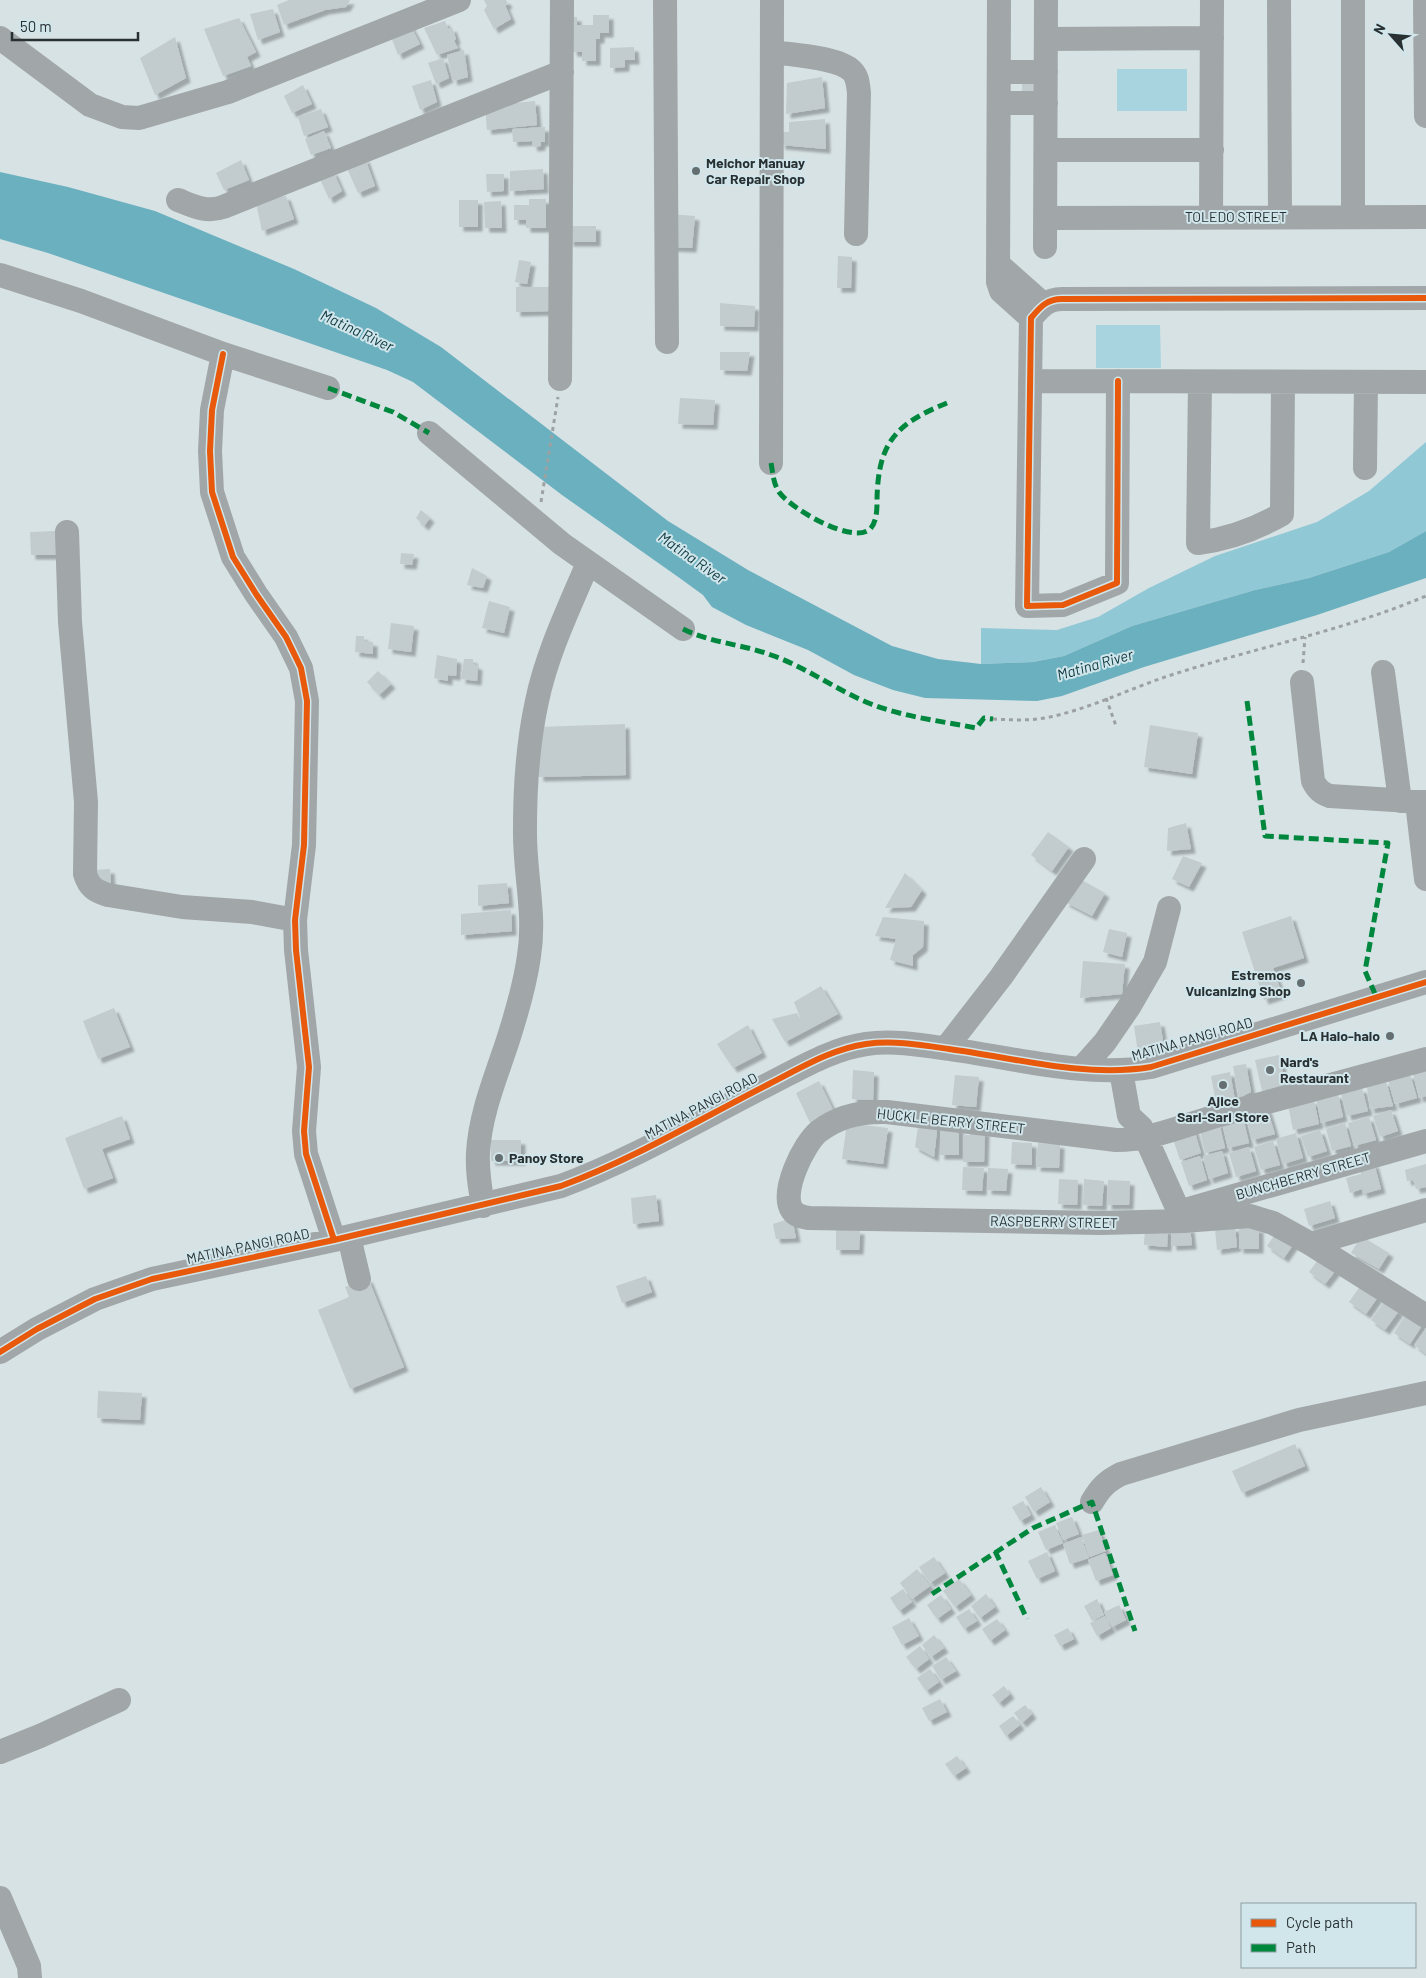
<svg xmlns="http://www.w3.org/2000/svg" width="1426" height="1978" font-family="Barlow,sans-serif">
<style>
.green{fill:#a7d4df}
.forest{fill:#91c8d5}
.water{fill:#6bb0bf}
.building{fill:#c2cbce;filter:url(#shadow)}
.lines{fill:none;stroke-linecap:round;stroke-linejoin:round}
.path{stroke:#9ca1a2;stroke-width:3;stroke-dasharray:4 4;stroke-linecap:butt}
.minor{stroke:#a1a6a8;stroke-width:24}
.quiet{stroke:#00873e;stroke-width:5;stroke-dasharray:10 5;stroke-linecap:butt}
.cycleway-casing{stroke:#d1e6eb;stroke-width:9}
.cycleway{stroke:#e8590c;stroke-width:6}
.poi-dot{fill:#656e71;stroke:#d1e6eb;stroke-width:2}
.labels{text-anchor:middle;stroke-width:4;stroke-linejoin:round;paint-order:stroke}
.poi-label{font-size:14px;font-weight:bold;fill:#283032;stroke:#d1e6eb;text-anchor:start}
.street-label{font-size:14px;fill:#283032;stroke:#d1e6eb}
.water-label{font-size:15px;font-style:italic;fill:#0e3942;stroke:#d1e6eb}
</style>
<defs>
<filter id="shadow"><feDropShadow dx="4.5" dy="4.5" stdDeviation="1" flood-color="#0004"/></filter>
</defs>
<rect width="100%" height="100%" fill="#d7e2e5"/>
<path class="green" d="M1117,69H1187V111H1117Z
M1096,325H1160L1161,368H1096Z"/>
<path class="forest" d="M1426,442V531L1389,552L1309,578L1255,590L1132,626L1064,656L1033,662L981,664V628L1057,630L1098,617L1149,588L1215,556L1317,522L1369,491Z"/>
<path class="water" d="M0,172L68,187L155,211L294,269L376,308L441,347L668,521L748,570L892,646L938,659L981,664L1033,662L1064,656L1132,626L1255,590L1309,578L1389,552L1426,531V578L1317,615L1144,667L1062,696L1037,701L925,698L893,690L854,675L808,650L746,625L712,607L703,595L681,579L562,495L413,382L387,370L48,253L0,239Z"/>
<path class="building" d="M289,0H350L346,7L325,10L284,25L277,5Z
M484,0H506L508,4L505,5L511,19L494,29L484,10L487,6Z
M273,9L280,32L258,40L250,14Z
M593,15H609V33H600V39H596V61H582V52H573L566,17H577V25H593Z
M239,18L256,52L247,57L251,66L223,76L204,29Z
M408,21L420,44L398,55L388,29Z
M445,21L448,29L452,27L456,39L454,41L458,48L437,55L424,28Z
M175,37L186,78L155,95L140,58Z
M634,47L635,60H625V67L610,68V48Z
M464,50L468,77L453,81L447,55Z
M443,58L449,78L436,84L428,63Z
M822,77L825,108L786,114L787,83Z
M431,80L437,102L420,110L412,86Z
M1022,82H1034V91H1022Z
M303,85L312,104L292,113L284,96Z
M535,101L537,125L487,130L485,106Z
M321,109L328,127L304,136L298,117Z
M825,119L826,149L781,145L780,132H789V122Z
M545,127V142H541V146L533,147L532,141L513,142L512,129Z
M324,131L331,148L311,155L305,139Z
M365,158L375,186L358,193L346,166Z
M241,160L249,180L224,190L216,173Z
M543,169L544,189L510,191V171Z
M333,171L342,191L329,199L319,177Z
M486,174H504V191L487,192Z
M286,196L294,219L262,231L255,198Z
M529,199H546V228H526V220H514V205H529Z
M459,200H478V227H459Z
M501,201L502,228H485L484,202Z
M670,214L695,216L692,248L667,247Z
M569,226H596V242H569Z
M838,256L852,257L851,288H837Z
M519,260L531,262L527,284L515,282Z
M516,287H551V311L516,312Z
M720,303L755,306L754,327L720,326Z
M720,352H750L747,371L720,370Z
M680,398L715,400L713,425L678,424Z
M421,510L430,518L424,526L416,518Z
M55,531L56,555H31L30,532Z
M401,553L414,554L412,565L400,564Z
M472,568L487,576L483,588L467,585Z
M489,601L510,607L504,633L482,628Z
M391,623L414,626L411,652L388,649Z
M356,636H364V641L373,642V654L355,652Z
M437,655L457,659L456,676L448,675V681L434,678Z
M464,659H473V664L478,666L477,681L461,679Z
M378,671L391,684L379,695L367,682Z
M625,724L626,775L539,777V727Z
M1150,725L1198,733L1192,774L1144,767Z
M1186,823L1191,849L1167,851L1168,828Z
M1048,832L1069,847L1052,871L1031,855Z
M1183,856L1202,863L1189,887L1172,879Z
M110,869L111,886L95,887L94,870Z
M905,873L922,890L911,907L885,908Z
M1078,878L1105,893L1092,916L1065,902Z
M507,883L509,903L478,906V885Z
M511,910L512,931L461,935V914Z
M1291,916L1304,958L1273,968L1282,994L1264,1000L1242,932Z
M883,917L924,921L923,947L913,955V966L890,960L896,939L875,936Z
M1109,929L1127,933L1122,957L1103,952Z
M1083,961L1125,964L1122,994L1080,998Z
M821,986L838,1014L785,1042L772,1019L797,1013L802,1022L794,1002Z
M114,1008L130,1047L98,1059L83,1021Z
M1160,1022L1164,1047L1138,1052L1134,1026Z
M748,1025L762,1053L733,1068L717,1044Z
M1279,1055L1286,1085L1262,1091L1255,1060Z
M1246,1064L1251,1092L1239,1098L1233,1066Z
M853,1070L874,1072L873,1100L852,1099Z
M1426,1070V1096L1419,1098L1413,1073Z
M1230,1072L1235,1100L1216,1103L1211,1076Z
M1410,1074L1417,1098L1395,1104L1388,1080Z
M955,1075L979,1077L976,1107L952,1105Z
M819,1081L836,1116L812,1127L796,1093Z
M1386,1081L1393,1106L1370,1109L1367,1087Z
M1362,1088L1368,1111L1347,1116L1341,1094Z
M1338,1094L1343,1117L1321,1123L1316,1098Z
M1314,1100L1319,1124L1293,1130L1288,1105Z
M1267,1108L1275,1134L1252,1140L1245,1114Z
M1391,1110L1398,1131L1380,1137L1373,1116Z
M122,1116L130,1139L102,1149L113,1178L84,1189L65,1138Z
M1243,1117L1249,1143L1228,1148L1222,1123Z
M1369,1117L1376,1140L1354,1146L1348,1123Z
M919,1120L938,1122L934,1157L915,1147Z
M1219,1122L1225,1148L1205,1153L1199,1127Z
M847,1123L888,1128L883,1164L842,1159Z
M940,1123L959,1127V1155H940Z
M1345,1123L1351,1146L1332,1151L1326,1129Z
M1194,1129L1201,1153L1180,1160L1172,1136Z
M1320,1130L1327,1151L1308,1157L1301,1136Z
M971,1131H985L984,1162H963V1135H970Z
M1296,1133L1303,1158L1283,1164L1276,1139Z
M491,1140H521V1161H491Z
M1273,1141L1280,1165L1261,1170L1254,1147Z
M1012,1142L1032,1143V1165L1011,1164Z
M1038,1143L1060,1144L1059,1168L1036,1167Z
M1249,1147L1256,1171L1236,1177L1229,1153Z
M1222,1151L1228,1173L1209,1179L1203,1156Z
M1200,1156L1207,1180L1189,1186L1181,1162Z
M1374,1163L1381,1189L1363,1194L1362,1189L1350,1193L1346,1178L1361,1174L1359,1167Z
M1426,1164V1187L1416,1189L1413,1180L1407,1181L1405,1170Z
M963,1167L984,1168L982,1191L962,1190Z
M988,1168L1008,1169L1006,1191L987,1190Z
M1059,1179L1078,1180L1077,1205L1058,1204Z
M1084,1179L1104,1181L1102,1206L1083,1205Z
M1108,1180L1130,1181L1129,1205H1107Z
M656,1195L659,1221L633,1224L631,1198Z
M1330,1201L1335,1218L1309,1226L1304,1209Z
M792,1218L796,1238L776,1239L773,1224Z
M1235,1227L1237,1247L1217,1250L1215,1229Z
M1145,1228L1168,1229L1167,1247L1144,1245Z
M1190,1228L1192,1245L1172,1246L1171,1229Z
M1239,1228H1259V1249H1239Z
M836,1230H860L859,1250H836Z
M1278,1230L1295,1242L1284,1258L1267,1246Z
M1361,1236L1389,1253L1379,1269L1351,1253Z
M1320,1257L1337,1269L1325,1284L1309,1272Z
M646,1276L652,1292L622,1303L616,1286Z
M368,1278L404,1367L350,1389L318,1310L349,1297L345,1287Z
M1361,1285L1378,1297L1366,1314L1349,1302Z
M1385,1301L1399,1311L1385,1330L1371,1320Z
M1406,1314L1423,1324L1410,1344L1394,1333Z
M1426,1328V1354L1414,1345Z
M98,1391L142,1393L140,1420L97,1418Z
M1295,1444L1305,1466L1242,1493L1232,1471Z
M1041,1487L1050,1502L1034,1512L1025,1497Z
M1023,1501L1031,1515L1020,1521L1012,1507Z
M1072,1517L1079,1534L1063,1540L1056,1523Z
M1055,1525L1063,1543L1046,1550L1038,1532Z
M1099,1530L1106,1551L1089,1557L1082,1535Z
M1081,1537L1089,1558L1070,1564L1063,1544Z
M1047,1552L1055,1571L1037,1579L1028,1561Z
M1105,1553L1113,1575L1096,1581L1088,1560Z
M934,1557L945,1573L930,1583L919,1567Z
M917,1569L930,1586L912,1599L900,1583Z
M959,1579L971,1595L955,1607L943,1591Z
M903,1589L912,1602L899,1611L890,1598Z
M986,1594L995,1607L980,1618L971,1606Z
M941,1595L951,1609L937,1619L927,1605Z
M1097,1599L1104,1615L1092,1621L1084,1606Z
M1119,1605L1126,1620L1112,1627L1104,1612Z
M969,1609L977,1621L964,1629L956,1617Z
M1105,1616L1111,1628L1097,1636L1090,1623Z
M909,1618L919,1636L902,1645L892,1627Z
M997,1619L1005,1630L990,1641L982,1629Z
M1068,1628L1074,1639L1060,1646L1054,1635Z
M934,1635L944,1648L931,1657L922,1645Z
M920,1646L929,1659L916,1669L906,1657Z
M946,1657L956,1671L941,1680L932,1666Z
M930,1669L939,1682L926,1691L917,1678Z
M1004,1686L1010,1694L999,1703L992,1695Z
M940,1699L947,1712L929,1721L922,1708Z
M1025,1705L1032,1714L1022,1723L1014,1713Z
M1013,1716L1020,1725L1006,1736L999,1726Z
M957,1756L966,1768L954,1776L945,1764Z"/>
<g class="lines">
<path class="path" d="M541,502L558,397
M1303,663L1305,637
M1106,698L1116,726
M993,719C1012,720 1031,721 1050,717C1091,708 1129,689 1168,676C1254,648 1343,631 1426,596"/>
<path class="minor" d="M665,0L667,342
M999,0L998,282L1001,291L1031,318
M1279,0L1280,217
M1353,0V217
M1425,0L1426,116
M0,38L90,105L122,117L139,118L228,92L459,0
M1046,39L1212,38
M773,52C793,55 838,57 852,71C858,77 858,85 859,93L856,234
M999,72H1046
M999,103H1046
M1046,150H1212
M178,200C193,206 206,213 223,207L562,72
M1211,217L1212,0
M1046,218L1426,217
M1045,247L1046,0
M999,265L1043,304
M0,275L81,301L223,354L328,388
M223,354L212,410L210,451L212,492L233,557L256,594L286,637L301,668L307,701L304,845L295,920L296,950L309,1067L304,1131L306,1154L334,1240
M560,379L562,0
M1030,381L1426,382
M1118,381L1117,583L1063,605L1027,606L1031,318C1040,307 1047,299 1062,299L1426,298
M1200,382L1198,543C1228,539 1256,529 1282,514L1283,382
M429,433L562,544L683,629
M771,463L772,0
M1365,468L1366,382
M67,532L70,622L86,802L85,874C89,887 95,891 108,895L182,907L252,912L295,920
M1383,672L1400,801
M1302,682L1313,781C1317,789 1321,793 1330,796L1426,802
M1417,802L1426,879
M946,1048L1001,977L1084,859
M1426,1059C1357,1078 1288,1097 1220,1115C1184,1125 1153,1140 1116,1140L887,1112C862,1111 838,1116 818,1132C804,1144 780,1192 792,1210C796,1216 802,1217 809,1218L1100,1223L1183,1221L1250,1216L1273,1223L1311,1244L1426,1316
M1081,1069L1105,1042L1129,1007L1155,962L1169,908
M1121,1071L1129,1116L1141,1127L1183,1221
M483,1206C480,1188 477,1171 478,1153C480,1114 496,1077 508,1040C517,1012 525,985 529,956C536,913 524,872 525,828C525,786 528,742 537,701C547,653 569,608 588,563
M1185,1210L1426,1141
M349,1237L359,1279
M1311,1244L1426,1210
M0,1352L37,1329L95,1299L152,1279L334,1240L561,1186C634,1159 700,1119 769,1084C799,1069 831,1049 866,1044C893,1040 922,1045 949,1049C1016,1058 1084,1078 1151,1067L1426,982
M1092,1502C1100,1488 1107,1481 1121,1474L1299,1420L1426,1393
M0,1752L40,1736L119,1700
M0,1898L29,1966L30,1978"/>
<path class="quiet" d="M328,388L393,412L429,433
M771,463C773,473 773,483 779,492C790,508 852,545 870,529C877,522 877,509 877,500C878,443 895,424 947,403
M683,629C711,643 742,644 771,655C806,667 836,690 871,704C904,717 941,721 976,728L984,718L993,719
M1247,701L1265,836L1388,843L1365,971L1376,996
M995,1551L1027,1619
M932,1594L1033,1528L1092,1502L1135,1631"/>
<defs>
<path id="cycleway" d="M223,354L212,410L210,451L212,492L233,557L256,594L286,637L301,668L307,701L304,845L295,920L296,950L309,1067L304,1131L306,1154L334,1240
M1118,381L1117,583L1063,605L1027,606L1031,318C1040,307 1047,299 1062,299L1426,298
M0,1352L37,1329L95,1299L152,1279L334,1240L561,1186C634,1159 700,1119 769,1084C799,1069 831,1049 866,1044C893,1040 922,1045 949,1049C1016,1058 1084,1078 1151,1067L1426,982"/>
</defs>
<use href="#cycleway" class="cycleway-casing"/>
<use href="#cycleway" class="cycleway"/>
</g>
<g class="poi-dot">
<circle cx="696" cy="171" r="5"/>
<circle cx="1301" cy="983" r="5"/>
<circle cx="1390" cy="1036" r="5"/>
<circle cx="1270" cy="1070" r="5"/>
<circle cx="1223" cy="1085" r="5"/>
<circle cx="499" cy="1158" r="5"/>
</g>
<g class="labels">
<g class="poi-label">
<text x="706" y="168">Melchor Manuay<tspan x="706" dy="16">Car Repair Shop</tspan></text>
<text x="1291" y="980" text-anchor="end">Estremos<tspan x="1291" dy="16">Vulcanizing Shop</tspan></text>
<text x="1380" y="1041" text-anchor="end">LA Halo-halo</text>
<text x="1280" y="1067">Nard's<tspan x="1280" dy="16">Restaurant</tspan></text>
<text x="1223" y="1106" text-anchor="middle">Ajice<tspan x="1223" dy="16">Sari-Sari Store</tspan></text>
<text x="509" y="1163">Panoy Store</text>
</g>
<g class="street-label">
<text x="1236" y="222">TOLEDO STREET</text>
<text transform="translate(1192 1039) rotate(-16)" y="5">MATINA PANGI ROAD</text>
<text transform="translate(701 1106) rotate(-28)" y="5">MATINA PANGI ROAD</text>
<text transform="translate(951 1121) rotate(6)" y="5">HUCKLE BERRY STREET</text>
<text transform="translate(1303 1176) rotate(-16)" y="5">BUNCHBERRY STREET</text>
<text transform="translate(1054 1222) rotate(1)" y="5">RASPBERRY STREET</text>
<text transform="translate(248 1246) rotate(-12)" y="5">MATINA PANGI ROAD</text>
</g>
<g class="water-label">
<text transform="translate(357 331) rotate(25)" y="5">Matina River</text>
<text transform="translate(692 558) rotate(35)" y="5">Matina River</text>
<text transform="translate(1095 665) rotate(-16)" y="5">Matina River</text>
</g>
</g>
<rect x="1241" y="1903" width="175" height="65" fill="#d1e6eb" stroke="#8d9da1"/>
<rect x="1251" y="1919" width="25" height="8" fill="#e8590c" stroke="#8d9da1"/>
<text x="1286" y="1928" font-size="15" fill="#283032">Cycle path</text>
<rect x="1251" y="1944" width="25" height="8" fill="#00873e" stroke="#8d9da1"/>
<text x="1286" y="1953" font-size="15" fill="#283032">Path</text>
<g transform="translate(1391 35) rotate(297)" stroke="#d1e6eb" stroke-width="4" paint-order="stroke">
<path d="M0-4L9 19L0 12L-9 19Z" fill="#283032"/>
<text y="-8" font-size="14" font-weight="bold" text-anchor="middle" fill="#283032">N</text>
</g>
<path d="M12 32v8h126v-8" fill="none" stroke="#283032" stroke-width="2.5"/>
<text x="20" y="32" font-size="15" fill="#283032" stroke="#d1e6eb" stroke-width="4" paint-order="stroke">50 m</text>
</svg>
